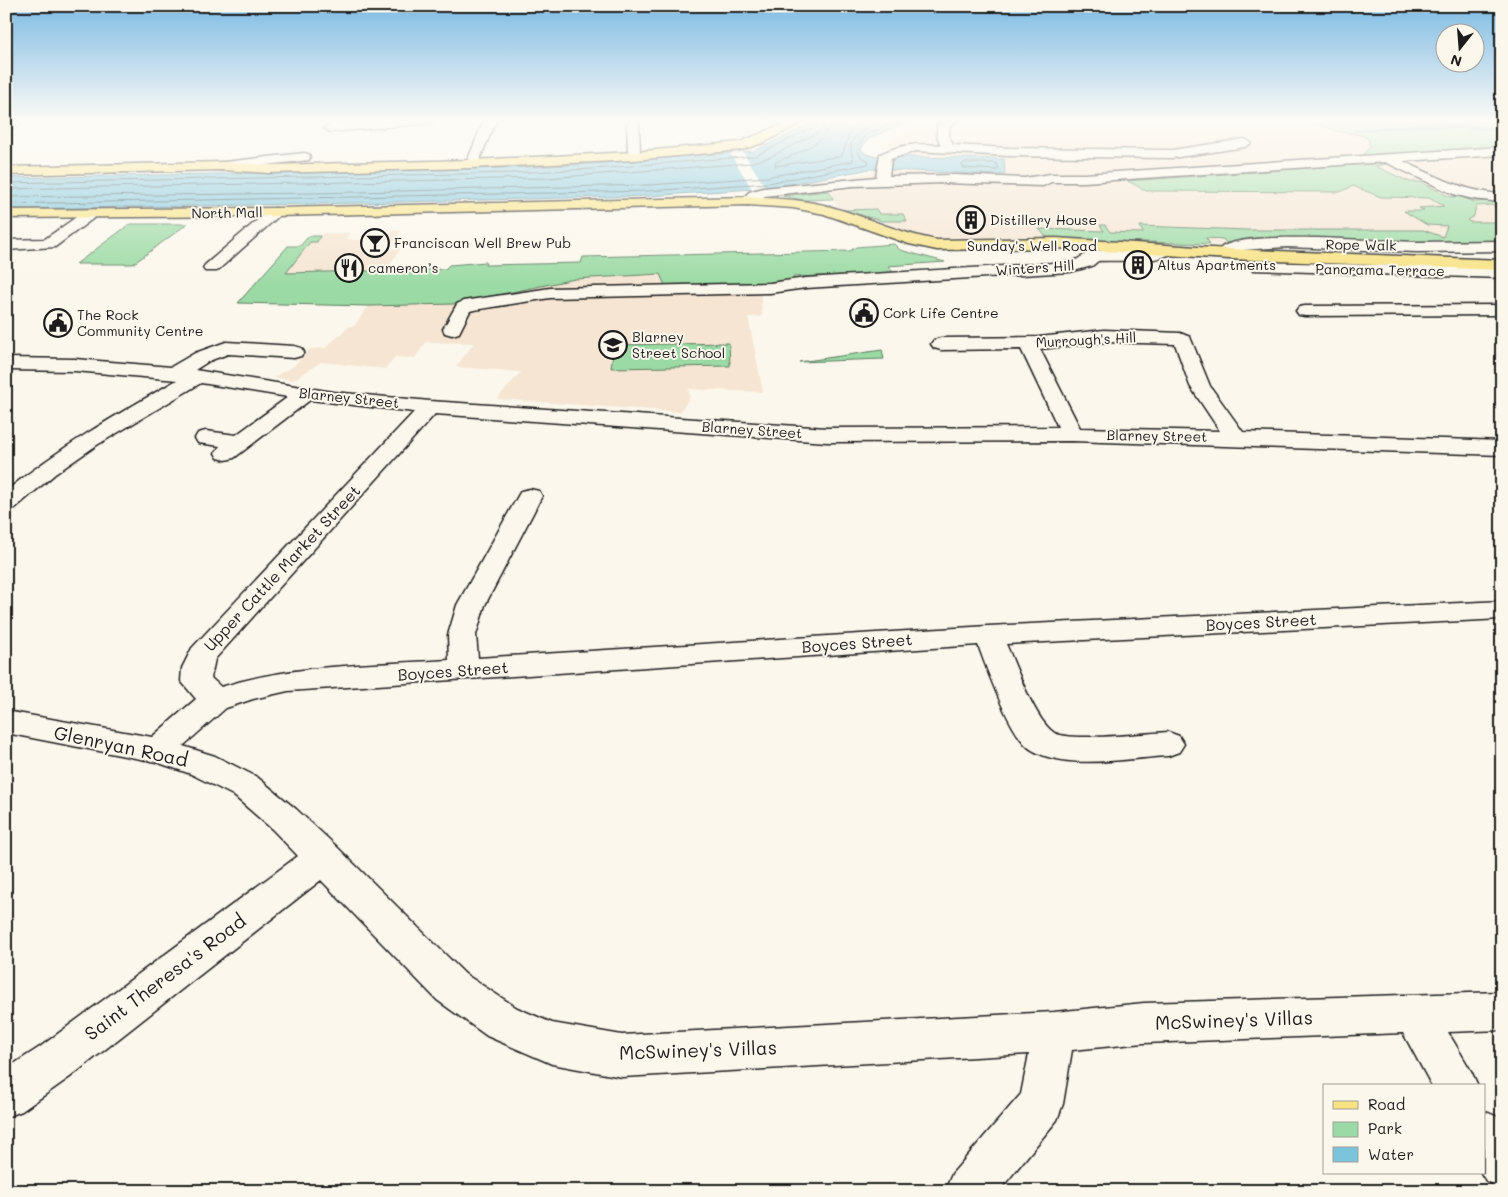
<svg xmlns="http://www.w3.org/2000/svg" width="1508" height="1197" font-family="Mali,sans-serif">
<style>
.built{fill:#f5e5d2}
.green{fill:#9bdaa4;stroke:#5c7b60}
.water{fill:#7bc4db;stroke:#55818f}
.pier{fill:#fbf7ec}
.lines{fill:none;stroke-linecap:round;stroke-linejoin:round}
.shore{stroke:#425f68;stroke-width:1}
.stream{fill:#55818f;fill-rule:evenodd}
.minor-casing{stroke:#1c1c1c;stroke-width:3}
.major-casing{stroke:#1c1c1c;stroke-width:3}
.minor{fill:#fbf7ec;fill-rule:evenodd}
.major{fill:#f8e281;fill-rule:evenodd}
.labels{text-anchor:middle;stroke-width:4;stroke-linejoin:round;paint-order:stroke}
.far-street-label{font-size:14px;fill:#1c1c1c;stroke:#fbf7ec}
.far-poi-label{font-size:14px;fill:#1c1c1c;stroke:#fbf7ec;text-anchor:start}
.street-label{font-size:16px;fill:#1c1c1c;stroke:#fbf7ec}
.near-street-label{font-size:19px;fill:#1c1c1c;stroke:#fbf7ec}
</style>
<rect width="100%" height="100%" fill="#fbf7ec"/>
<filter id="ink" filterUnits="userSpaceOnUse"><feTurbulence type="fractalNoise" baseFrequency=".02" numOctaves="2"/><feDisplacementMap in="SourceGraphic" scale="10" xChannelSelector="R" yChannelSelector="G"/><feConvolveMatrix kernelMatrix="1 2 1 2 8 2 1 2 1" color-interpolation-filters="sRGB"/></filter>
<g filter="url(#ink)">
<path class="built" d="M926,120H1502V242L1228,245L1056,239L946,242L915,236L882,221L838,209L829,191L843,189L828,181L877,170L889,143L900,133Z
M392,231H401L389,249H400L386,271L286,273L310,242H317L322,233H351L347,238L354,240L386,239Z
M660,274L760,285L762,316L748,317L763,392L688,389L690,397L680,412L497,399L521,372L456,367L474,343L426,342L415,358L395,357L385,369L321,362L293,380L273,377L294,366L310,349L325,348L350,326H354L369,306L454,304L575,279Z"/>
<path class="green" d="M1306,120H1502V149L1362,155L1370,147L1368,139L1362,135L1339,132Z
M1380,163L1387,164L1375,166L1410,182H1421L1450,197L1461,196L1473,202L1490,201L1502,206V209L1491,205L1476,206L1474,216L1467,220L1470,222H1502V242L1228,245L1223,239L1206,238L1210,244L1048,239L1039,229L1104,231L1100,225H1105L1110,232L1143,233L1140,226L1248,230H1423L1443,237L1447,226L1427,225L1404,211H1424L1419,208L1444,206L1429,198L1381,197L1353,186L1340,192L1146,191L1128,181Z
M829,191L833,199L803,200L783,196Z
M876,209L879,214H903L907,221H882L844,210Z
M130,224H187L133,264H76Z
M309,236H320L317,242H310L286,273L445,269L449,265L486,262L485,265L581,263L583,257L850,251L856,247L894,244L900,250L945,262L888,266L894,273L793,277V281L760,285L666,288L660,274L575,279L454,304L369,306L238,303L288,246H300Z
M729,343L730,366L611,368L614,345Z
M882,350L884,359L799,362Z"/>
<path class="water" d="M818,120H910L868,139L861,149L865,153L873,156L1004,159L1005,174L999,175L870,169L768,188L648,196L316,204L6,209V178L510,168L593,164L754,151Z"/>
<path class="pier" d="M743,152L766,188L752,189L730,153Z"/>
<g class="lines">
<path class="shore" d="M833,120C826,144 797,153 776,162L775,166L842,156L850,131L865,120
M965,163H996L999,168L996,170L964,168L962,165Z
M6,183L511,173L593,169L755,156L816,126L819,120
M6,189L547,178L750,163L770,157L819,132L824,126L825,120
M6,197L316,193L648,185L767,177L853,161C853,156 850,151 851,145C854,132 872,125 883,120
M6,204L648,191L768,183L868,164L869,161L861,157L857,150L865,135L900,120"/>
<path class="stream" d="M1423,123L1502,127V131L1423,127L1355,132L1352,130Z"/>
<defs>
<path id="minor" d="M14,120H28L6,133V125Z
M391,120H437L431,123L330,132L324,128L330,124Z
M484,120H496L478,164L477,167H467L466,164Z
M627,120H639L640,156L634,160L628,156Z
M945,120H958L949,127V136L953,145L1009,148L1172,150L1245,139L1251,143L1245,147L1172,158L1009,156L916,151L891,159L889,176L955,175L1024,178L1051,174H1084L1502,147V155L1403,161C1435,176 1465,192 1502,194V202L1473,199L1453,194L1385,162L1084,182H1051L1043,186L943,183L853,186L765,196L748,205L743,204L741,201L749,192L763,188L876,177L880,154C902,144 917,143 941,145L937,136V126Z
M304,153L309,154L310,157L309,160L221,170L214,166L216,163Z
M275,208L280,209L282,212L280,215L217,271H205L203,268L205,265L270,209Z
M90,210L95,211L97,214L95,217L55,247L6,250V240L45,239L85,211Z
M1318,238L1417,242L1502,241V251L1417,252L1287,247L1242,250L1236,252L1235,257H1223L1219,250C1229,235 1299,238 1318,238Z
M1165,246L1171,248L1173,251C1164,264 1114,260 1098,261L1092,266L1070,272L806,288L770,293L550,298L474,310L470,311L459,333L452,335L445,333L443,329L457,304L463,301L550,288L770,283L806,278L1070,262C1079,260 1085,253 1094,251L1150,250Z
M1258,262L1502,268V278L1252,270L1250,267L1252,264Z
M1502,305V315L1305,316L1299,315L1296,311L1299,307L1305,306Z
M1104,330L1180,333L1190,337L1210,386L1243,432L1502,441V455L1072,441L827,442L435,414L215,659L211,678L221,687C294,664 372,665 449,660L448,635L457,605L518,496L521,491L530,489L539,491L542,496L485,605L476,635L478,658L988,626L1502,601V619L1006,644C1016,666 1034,718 1053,732C1068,743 1146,733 1168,732L1179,736L1184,744L1179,752L1168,756C1129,758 1066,771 1032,750C1011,738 987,669 978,645L288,691L253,699L226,708L183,746L215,756L257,777L296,809L336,846L465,974L517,1008L552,1023L622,1035L1054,1012L1144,1003L1502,992V1030L1448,1032L1471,1071L1478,1086H1432L1403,1033L1144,1043L1072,1050L1063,1104L1057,1120L999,1191H945L952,1174L1021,1094L1029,1054L622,1077L552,1064L487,1036L437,1000L321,880L70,1077L22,1111L6,1117V1069L40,1047L298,856L272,829L233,795L191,774L156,762L6,733V711L152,737L196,699L181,681L182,668L192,648L414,412L310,400L234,458L226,460L218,458L215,453L220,446L198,443L195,438L198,433L206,431L236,435L288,397L201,383L97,445L55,474L15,508L6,510V491C60,447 118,414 177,380L75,371L6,370V358L75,359L171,367L195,353L226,342L294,346L301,348L304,352L301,356L294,358L228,354L209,361L195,370L333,392L430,401L827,428L1058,427L1021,349L941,350L934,348L931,344L934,340L941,338L1039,337ZM1104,342L1175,344L1190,386L1220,431L1080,428L1040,349Z
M1484,1111L1500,1118L1502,1121V1188L1486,1181L1481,1173H1484Z"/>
<path id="major" d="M792,120H807L763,143L741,150L634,160L472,168L269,173L221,170L6,175V167L221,162L269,165L472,160L634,152L740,142Z
M748,197C776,199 804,199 831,207C867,217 901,234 937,240L1056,238L1229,249L1502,260V270L1229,259L1056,248L937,250L909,244L824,214L793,208L748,205L275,216L6,218V210L275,208Z"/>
</defs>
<use href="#minor" class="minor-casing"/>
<use href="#major" class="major-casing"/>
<use href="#minor" class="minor"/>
<use href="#major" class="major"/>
</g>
</g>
<linearGradient id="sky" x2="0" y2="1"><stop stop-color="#7cbae3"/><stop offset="0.42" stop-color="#fdfbf6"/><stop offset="1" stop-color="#fdfbf6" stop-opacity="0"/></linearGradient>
<rect width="1508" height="287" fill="url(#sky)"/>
<defs>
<symbol id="building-ring" viewBox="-11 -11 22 22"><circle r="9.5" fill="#fbf7ec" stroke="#1c1c1c" stroke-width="1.5"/><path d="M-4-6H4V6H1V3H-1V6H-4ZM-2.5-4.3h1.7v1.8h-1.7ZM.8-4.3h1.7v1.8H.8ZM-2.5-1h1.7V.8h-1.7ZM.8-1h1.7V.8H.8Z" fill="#1c1c1c"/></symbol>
<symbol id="bar-ring" viewBox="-11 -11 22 22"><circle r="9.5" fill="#fbf7ec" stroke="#1c1c1c" stroke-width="1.5"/><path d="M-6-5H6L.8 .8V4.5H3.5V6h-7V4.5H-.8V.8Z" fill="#1c1c1c"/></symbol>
<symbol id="restaurant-ring" viewBox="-11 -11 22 22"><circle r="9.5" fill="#fbf7ec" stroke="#1c1c1c" stroke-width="1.5"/><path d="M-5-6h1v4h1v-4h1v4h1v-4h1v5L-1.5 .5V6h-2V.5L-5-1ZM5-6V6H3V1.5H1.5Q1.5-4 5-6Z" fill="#1c1c1c"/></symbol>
<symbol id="civic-ring" viewBox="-11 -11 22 22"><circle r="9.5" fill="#fbf7ec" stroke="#1c1c1c" stroke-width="1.5"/><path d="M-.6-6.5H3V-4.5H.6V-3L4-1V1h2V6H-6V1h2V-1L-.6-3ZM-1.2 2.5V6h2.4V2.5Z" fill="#1c1c1c"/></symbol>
<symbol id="school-ring" viewBox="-11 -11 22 22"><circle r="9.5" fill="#fbf7ec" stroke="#1c1c1c" stroke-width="1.5"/><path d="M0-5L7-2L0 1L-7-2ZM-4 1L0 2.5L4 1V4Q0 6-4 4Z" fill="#1c1c1c"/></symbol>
</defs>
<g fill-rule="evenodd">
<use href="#building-ring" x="955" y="204" width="32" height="32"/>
<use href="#bar-ring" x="359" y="227" width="32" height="32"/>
<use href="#building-ring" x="1122" y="249" width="32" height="32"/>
<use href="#restaurant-ring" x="333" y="252" width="32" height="32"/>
<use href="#civic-ring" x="848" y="297" width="32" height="32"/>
<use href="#civic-ring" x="42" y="307" width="32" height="32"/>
<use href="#school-ring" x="597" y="329" width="32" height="32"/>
</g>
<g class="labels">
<g class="far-street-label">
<text transform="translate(227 213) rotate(-1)" y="5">North Mall</text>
<text transform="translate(1361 245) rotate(1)" y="5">Rope Walk</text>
<text x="1032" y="251">Sunday's Well Road</text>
<text transform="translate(1035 268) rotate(-4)" y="5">Winters Hill</text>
<text transform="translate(1380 270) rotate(1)" y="5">Panorama Terrace</text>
<text transform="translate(1086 340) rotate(-3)" y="5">Murrough's Hill</text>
<text transform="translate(349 398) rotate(6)" y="5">Blarney Street</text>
<text transform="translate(752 430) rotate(4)" y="5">Blarney Street</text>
<text transform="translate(1157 436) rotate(1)" y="5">Blarney Street</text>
</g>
<g class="far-poi-label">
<text x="990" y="225">Distillery House</text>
<text x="394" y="248">Franciscan Well Brew Pub</text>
<text x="1157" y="270">Altus Apartments</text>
<text x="368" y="273">cameron’s</text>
<text x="883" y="318">Cork Life Centre</text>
<text x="77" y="320">The Rock<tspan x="77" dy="16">Community Centre</tspan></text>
<text x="632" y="342">Blarney<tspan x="632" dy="16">Street School</tspan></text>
</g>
<g class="street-label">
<text transform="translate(282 568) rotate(-47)" y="6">Upper Cattle Market Street</text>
<text transform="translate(1261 622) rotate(-3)" y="6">Boyces Street</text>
<text transform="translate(857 643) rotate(-4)" y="6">Boyces Street</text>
<text transform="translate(453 671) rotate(-4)" y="6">Boyces Street</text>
</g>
<g class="near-street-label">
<text transform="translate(121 746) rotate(12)" y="7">Glenryan Road</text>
<text transform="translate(165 977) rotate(-37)" y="7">Saint Theresa's Road</text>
<text transform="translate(1234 1020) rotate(-2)" y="7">McSwiney's Villas</text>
<text transform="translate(698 1050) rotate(-2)" y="7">McSwiney's Villas</text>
</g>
</g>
<rect width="1508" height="1197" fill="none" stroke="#fbf7ec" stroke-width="25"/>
<rect x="12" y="12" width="1483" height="1172" fill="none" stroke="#1c1c1c" stroke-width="2" filter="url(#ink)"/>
<rect x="1323" y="1084" width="162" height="90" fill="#fbf7ec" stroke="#a29f99"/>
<rect x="1333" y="1101" width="25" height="8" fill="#f8e281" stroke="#a29f99"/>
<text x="1368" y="1110" font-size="15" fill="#1c1c1c">Road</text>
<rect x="1333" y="1122" width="25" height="15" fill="#9bdaa4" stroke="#a29f99"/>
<text x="1368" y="1134" font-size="15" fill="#1c1c1c">Park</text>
<rect x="1333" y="1147" width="25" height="15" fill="#7bc4db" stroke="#a29f99"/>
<text x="1368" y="1160" font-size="15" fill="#1c1c1c">Water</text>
<g transform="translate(1460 48) rotate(197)"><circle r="24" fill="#fbf7ec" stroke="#a29f99"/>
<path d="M0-4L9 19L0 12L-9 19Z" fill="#1c1c1c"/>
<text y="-8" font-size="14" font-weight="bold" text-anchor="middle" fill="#1c1c1c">N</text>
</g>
</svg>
